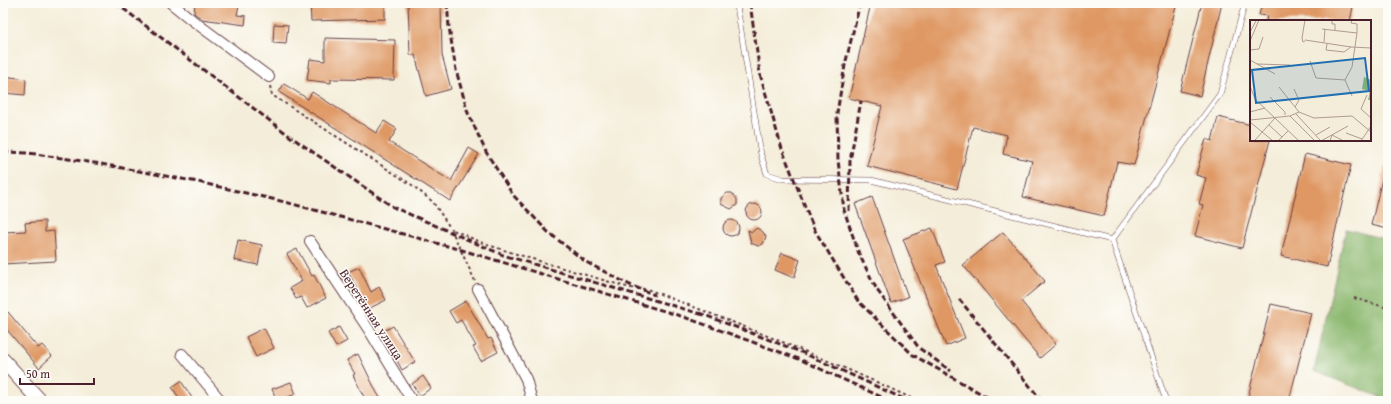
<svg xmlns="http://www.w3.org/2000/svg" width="1391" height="404" font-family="'Gentium Book Plus',serif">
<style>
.forest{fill:#8db971;stroke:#6c6c4e}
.building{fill:#df9864}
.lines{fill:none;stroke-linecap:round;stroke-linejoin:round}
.service-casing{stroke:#643e45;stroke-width:6}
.minor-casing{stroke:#643e45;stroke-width:12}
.secondary-casing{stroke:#643e45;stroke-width:16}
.path{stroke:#643e45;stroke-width:2;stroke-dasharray:3 3;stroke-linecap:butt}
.service{stroke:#fff;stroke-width:5}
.minor{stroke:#fff;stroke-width:10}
.secondary{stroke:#fff;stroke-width:14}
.rail{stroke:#4a1f2b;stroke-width:3;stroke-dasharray:6 3;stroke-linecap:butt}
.labels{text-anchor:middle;stroke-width:3;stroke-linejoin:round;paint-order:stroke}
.street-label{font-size:13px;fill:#4a1f2b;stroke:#fdfcf7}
.inset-road{fill:none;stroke:#b09b93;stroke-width:1}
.view{fill:#1f6fb2;fill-opacity:0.15;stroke:#1f6fb2;stroke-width:2}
.inset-edge{fill:none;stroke:#4a1f2b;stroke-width:2}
</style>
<rect width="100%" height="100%" fill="#fdfcf7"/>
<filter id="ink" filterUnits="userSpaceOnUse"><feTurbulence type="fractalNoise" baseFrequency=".025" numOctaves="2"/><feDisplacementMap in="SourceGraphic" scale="8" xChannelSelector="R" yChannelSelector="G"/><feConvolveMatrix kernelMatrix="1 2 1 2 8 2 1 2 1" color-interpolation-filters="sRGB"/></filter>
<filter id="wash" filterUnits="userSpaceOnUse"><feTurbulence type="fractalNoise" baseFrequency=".012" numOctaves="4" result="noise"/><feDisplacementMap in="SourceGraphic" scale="16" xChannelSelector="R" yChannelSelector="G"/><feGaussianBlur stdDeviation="0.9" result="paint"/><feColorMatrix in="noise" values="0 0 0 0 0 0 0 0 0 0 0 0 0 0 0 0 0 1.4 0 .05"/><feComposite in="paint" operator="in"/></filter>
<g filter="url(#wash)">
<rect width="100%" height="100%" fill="#f4edd9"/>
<path class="forest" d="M1346,229L1388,240V400L1314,371Z"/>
<g id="blocks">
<path class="building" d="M195,3H227L239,5L237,15L246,16L245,25L202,19L194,13Z
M310,3H385V19L311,21Z
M408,3H441L442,55L451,89L426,96L415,55H410Z
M871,3H1177L1134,165L1117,162L1104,216L1023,197L1032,161L1003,154L1007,135L973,127L957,189L867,166L882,106L849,98Z
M1202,3H1222L1200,96L1180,91Z
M1262,3H1332L1353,7L1350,21H1266L1267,16L1259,15Z
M274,24L288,25L286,44L273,43Z
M325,38L395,40L394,80L331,79V83L307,80L310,59L325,61Z
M3,76L26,79L25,95L3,93Z
M284,84L308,99L312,92L376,133L384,121L397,129L389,142L451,181L469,148L479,154L450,201L279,92Z
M1218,117L1251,125V140H1270L1242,248L1195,236L1203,205L1199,204L1206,178L1196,175L1206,139L1212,141Z
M1305,154L1351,165L1327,267L1281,256Z
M1385,166H1388V229L1371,225Z
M727,193H732L737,199V205L731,209L721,204V198Z
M872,197L908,297L891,303L855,204Z
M746 212a8 8 0 1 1 16 0a8 8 0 1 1-16 0Z
M723 228a8 8 0 1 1 16 0a8 8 0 1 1-16 0Z
M45,221V232L54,231L56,261L3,264V232L26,231L25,223Z
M757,228L763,232L766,237L763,244L758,246L751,243L748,230L752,232Z
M932,228L945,262L936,265L965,338L946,346L903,239Z
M1003,232L1045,281L1021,301L1056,344L1040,358L963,265Z
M238,240L262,245L258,265L234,260Z
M297,249L312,276L314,275L326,298L307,308L301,297L296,299L290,288L302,281L287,254Z
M782,253L800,260L794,278L775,270Z
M359,267L371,292L379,287L386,300L368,309L348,272Z
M466,301L488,339L491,338L498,352L481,361L473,347L476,346L461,320L456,323L449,311Z
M1271,304L1311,313L1289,401H1247Z
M8,312L38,348L42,345L52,356L39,368L3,325V316Z
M393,326L415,362L402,370L382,332Z
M339,327L347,341L336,347L328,333Z
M264,328L274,348L256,357L246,337Z
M358,354L376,391L382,401H366L353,375L355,374L347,360Z
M423,376L431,388L420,396L412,384Z
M181,381L194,401H181L172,387Z
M291,382L296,394L277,401L272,389Z"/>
</g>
</g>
<g filter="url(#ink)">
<use href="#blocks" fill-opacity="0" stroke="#643e45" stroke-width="1"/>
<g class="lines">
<defs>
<path id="service" d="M727,3L737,6L761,155L767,174L783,179L871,180L1112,240
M1166,401L1112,240L1220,94L1245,3"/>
<path id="minor" d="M171,3L192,20L269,77
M310,241L369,330L412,401
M478,289L526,379L532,401
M182,354L221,401"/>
<path id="secondary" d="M3,360L40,401"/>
</defs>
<use href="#service" class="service-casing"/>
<use href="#minor" class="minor-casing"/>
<use href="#secondary" class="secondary-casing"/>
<path class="path" d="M270,86L272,95L412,185L433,202L451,229
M475,281L451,229L485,244L529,258L630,288L647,289C738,324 829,359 917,401
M1354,298L1388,308"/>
<use href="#service" class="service"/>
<use href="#minor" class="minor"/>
<use href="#secondary" class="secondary"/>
<path class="rail" d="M116,3L291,137L393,207L503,255L704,315
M447,3L449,27L456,70L468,113L486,152L513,195L548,232L586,262L630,285L655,295
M750,3L760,74L782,149L814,229L858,301L913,355L994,401
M860,3L845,65L837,113L838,160L844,210L859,254L877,290L919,348L951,371
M3,152L29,153L101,164L198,182L285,202L462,250L684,317L799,359L890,401
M849,211L850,161L861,101
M959,299L1042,401
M699,313L801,352L908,401"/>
</g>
</g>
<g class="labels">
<g class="street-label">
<text transform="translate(372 314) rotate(57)" y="5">Веретённая улица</text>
</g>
</g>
<g transform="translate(1250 20)">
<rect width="121" height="121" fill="#f4edd9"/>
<path d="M114,57L121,60V80H118L120,71L112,69Z" fill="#8db971"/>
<path class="inset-road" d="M55,0L52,18L53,22L55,21M82,0V4H85V10M102,0L101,3L107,4V13M72,9L107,13L102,47L95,60L102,76M0,12L6,1M55,20L101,27M0,21L9,0M74,22L75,9M77,24L76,30L94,32L101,27L121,28M0,30L9,29L13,17M0,40L25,54M60,41L66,58L95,60M7,44L40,45M0,66L5,79L49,121M29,67L49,92L64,98L102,96L121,112M44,69L49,80L45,87M117,75L111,89L121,98M20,77L35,92V95M0,92L15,88M46,94L71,121M40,96L65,121M0,100L40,96L49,92M0,102L23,121M19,105L32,117M96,113L112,119M66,115L80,107M5,120L25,98M28,121L38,111M71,121L98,106M80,121L82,115L92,120M111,121L121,106"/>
<path class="view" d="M115,38L119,71L6,83L2,50Z"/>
<rect width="121" height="121" class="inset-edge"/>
</g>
<rect width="1391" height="404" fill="none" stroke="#fdfcf7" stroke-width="16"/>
<path d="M20 378v6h74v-6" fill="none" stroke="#4a1f2b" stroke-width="2"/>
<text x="26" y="378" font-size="12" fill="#4a1f2b" stroke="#fdfcf7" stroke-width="3" paint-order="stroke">50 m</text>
</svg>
